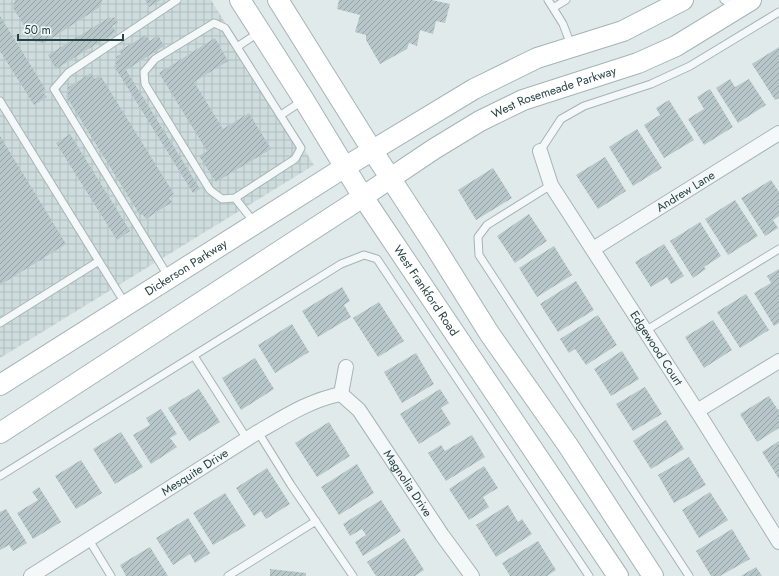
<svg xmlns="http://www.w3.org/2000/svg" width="779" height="576" font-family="Jost,sans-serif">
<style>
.industrial{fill:url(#industrial-grid)}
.building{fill:url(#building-hatch)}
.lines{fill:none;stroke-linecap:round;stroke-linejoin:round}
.service-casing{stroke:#a5b4b6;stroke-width:9}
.minor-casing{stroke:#a5b4b6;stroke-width:16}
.secondary-casing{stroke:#a5b4b6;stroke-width:22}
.service{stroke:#f4f8f9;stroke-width:7}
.minor{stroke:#f4f8f9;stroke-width:14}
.secondary{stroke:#fff;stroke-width:20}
.labels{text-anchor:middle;stroke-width:3;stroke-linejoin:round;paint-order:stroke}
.street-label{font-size:12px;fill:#274244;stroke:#f0f8f8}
</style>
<defs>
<pattern id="industrial-grid" width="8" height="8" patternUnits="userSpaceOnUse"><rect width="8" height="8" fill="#cedcdd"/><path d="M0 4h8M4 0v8" fill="none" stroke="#b1bebf"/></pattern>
<pattern id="building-hatch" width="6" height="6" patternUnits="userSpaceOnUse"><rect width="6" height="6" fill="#b7c7c9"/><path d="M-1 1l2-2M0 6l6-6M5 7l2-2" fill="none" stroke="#95a3a5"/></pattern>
</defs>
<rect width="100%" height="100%" fill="#e0eaeb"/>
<path class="industrial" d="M0,0H211L314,165L0,358Z"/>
<path class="building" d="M15,0H102L100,7L44,43L34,41L13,8Z
M145,0H161L149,7Z
M339,0H432L450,4L445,23L436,21L433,34L420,30L417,46L409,43L407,49L380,64L366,40V35L355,32L360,15L337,9Z
M0,16L46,90L43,92L47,97L34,105L0,51Z
M110,17L111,19L114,17L118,23L112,26L116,32L56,69L48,55Z
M146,35L150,41L158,35L164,46L126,70L200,189L193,193L114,66L116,65L115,62L118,60L116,57L121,54L119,51Z
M215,38L228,61L194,82L223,129L249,113L271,149L216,182L199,156L207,151L159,73Z
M779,47V98L775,100L752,64Z
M91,73L95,79L100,75L174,194L169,198L172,202L146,219L142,214L140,215L66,96L68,95L67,92L69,91L67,88Z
M730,79L735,87L749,79L766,105L738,123L716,88Z
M710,89L733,127L704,145L688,119L704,109L697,97Z
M669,100L694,140L664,158L644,125L660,115L656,108Z
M637,129L662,168L633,186L609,147Z
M70,134L130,231L117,240L56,143Z
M0,136L66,244L0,285Z
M605,157L626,191L598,209L576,175Z
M493,168L512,198L476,220L458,190Z
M771,180L779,192V216L773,220L778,228L765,236L741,198Z
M735,200L758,236L728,255L705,219Z
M529,214L547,241L515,263L497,236Z
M700,222L721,256L704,267L706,269L693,278L670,241Z
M664,244L684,276L671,284L667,277L651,287L635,262Z
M554,246L572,275L537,297L519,268Z
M779,269V323L774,326L754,293L771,283L767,276Z
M576,281L594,310L558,332L540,304Z
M342,287L350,301L344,305L351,317L318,337L302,311Z
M746,294L769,330L740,348L717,312Z
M379,302L404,341L378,357L353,318Z
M598,315L617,345L586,365L575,349L569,353L560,339Z
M713,320L732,350L704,368L685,337Z
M292,324L309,352L275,373L258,345Z
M622,351L639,379L611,396L594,369Z
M416,353L434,384L402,403L384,372Z
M255,358L274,389L241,410L222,378Z
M645,387L662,414L633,431L616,404Z
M199,389L220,422L189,441L168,408Z
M440,389L449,403L441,408L451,424L419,444L400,414Z
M769,396L778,410L779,409V428L757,442L740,414Z
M161,409L177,434L170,438L177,447L151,464L133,435L150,425L146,418Z
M666,420L684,449L651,469L633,441Z
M329,422L350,456L317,477L295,443Z
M121,432L143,467L115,484L93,449Z
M472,435L485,457L446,481L428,453L441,445L445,451Z
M779,441V479L762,452Z
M689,457L706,485L674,503L658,475Z
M81,460L102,493L76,509L55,476Z
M357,464L374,493L339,515L321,487Z
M484,466L498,488L483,497L489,507L469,520L449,489Z
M267,468L290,504L266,519L261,511L254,516L236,488Z
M39,487L61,522L33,539L17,513L38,500L32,492Z
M710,492L728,520L699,538L682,510Z
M225,493L246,526L213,545L193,513Z
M381,500L401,531L363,556L355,542L366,535L362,529L350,536L343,524Z
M508,505L518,522L522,519L532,534L496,557L476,525Z
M6,509L27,543L13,551L9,545L0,550V512Z
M188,518L210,553L195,563L190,554L173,565L156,538Z
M732,529L750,559L720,576H711L696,551Z
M404,538L424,570L415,576H376L367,562Z
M538,541L556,570L547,576H510L502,563Z
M150,547L168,576H126L120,565Z
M756,567L762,576H741Z
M270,569L306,573V576H270Z"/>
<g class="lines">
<defs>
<path id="service" d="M548,0L563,24L571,45
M724,0L737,7
M553,8L566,0
M214,23L225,28L301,148L295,159L235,198L222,199L210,190L145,84L144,72L155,59Z
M237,47L258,33
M0,101L126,305
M281,115L302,101
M540,151L561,119L584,106L651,84L690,66L779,12
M551,185L487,225L478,237L479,255L689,576
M235,198L254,222
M168,276L54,89L68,73L177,0
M0,323L99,261
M645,331L779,249
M194,356L247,439
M258,432L291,485L353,576
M0,476L341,264L364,255L377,259L589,576
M89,540L111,576
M228,576L316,521"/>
<g id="minor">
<path id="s1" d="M540,151L551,185L697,411L779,542"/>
<path id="s2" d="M593,249L779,133"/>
<path id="s3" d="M341,394L359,410L442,535L472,576"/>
<path d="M341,394L346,367"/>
<path d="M697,411L779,361"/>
<path id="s4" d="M31,576L258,432C284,417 310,400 341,394"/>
</g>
<g id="secondary">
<path id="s5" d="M240,0L304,100L363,197L618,576"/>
<path d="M278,0L372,150L434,245L489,333L567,444L653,576"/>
<path id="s6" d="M0,385L345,167L474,89L537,58L623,31L683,0"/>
<path id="s7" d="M0,433L349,206L434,149L480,121L523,100L638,63L676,46L751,0"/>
</g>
</defs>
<use href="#service" class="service-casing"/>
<use href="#minor" class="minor-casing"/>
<use href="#secondary" class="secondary-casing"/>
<use href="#service" class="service"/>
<use href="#minor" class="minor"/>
<use href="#secondary" class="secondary"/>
</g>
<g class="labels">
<g class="street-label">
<text dy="4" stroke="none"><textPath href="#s7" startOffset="652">West Rosemeade Parkway</textPath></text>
<text dy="4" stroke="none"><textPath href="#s2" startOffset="109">Andrew Lane</textPath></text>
<text dy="4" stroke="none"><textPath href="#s6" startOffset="220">Dickerson Parkway</textPath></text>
<text dy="4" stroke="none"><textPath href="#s5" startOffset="345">West Frankford Road</textPath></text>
<text dy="4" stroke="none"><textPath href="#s1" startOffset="230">Edgewood Court</textPath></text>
<text dy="4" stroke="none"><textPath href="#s4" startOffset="194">Mesquite Drive</textPath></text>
<text dy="4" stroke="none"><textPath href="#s3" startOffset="112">Magnolia Drive</textPath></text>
</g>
</g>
<path d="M18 34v6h105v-6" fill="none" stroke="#274244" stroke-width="2"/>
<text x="24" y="34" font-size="12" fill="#274244" stroke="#f0f8f8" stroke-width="3" paint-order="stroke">50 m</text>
</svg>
